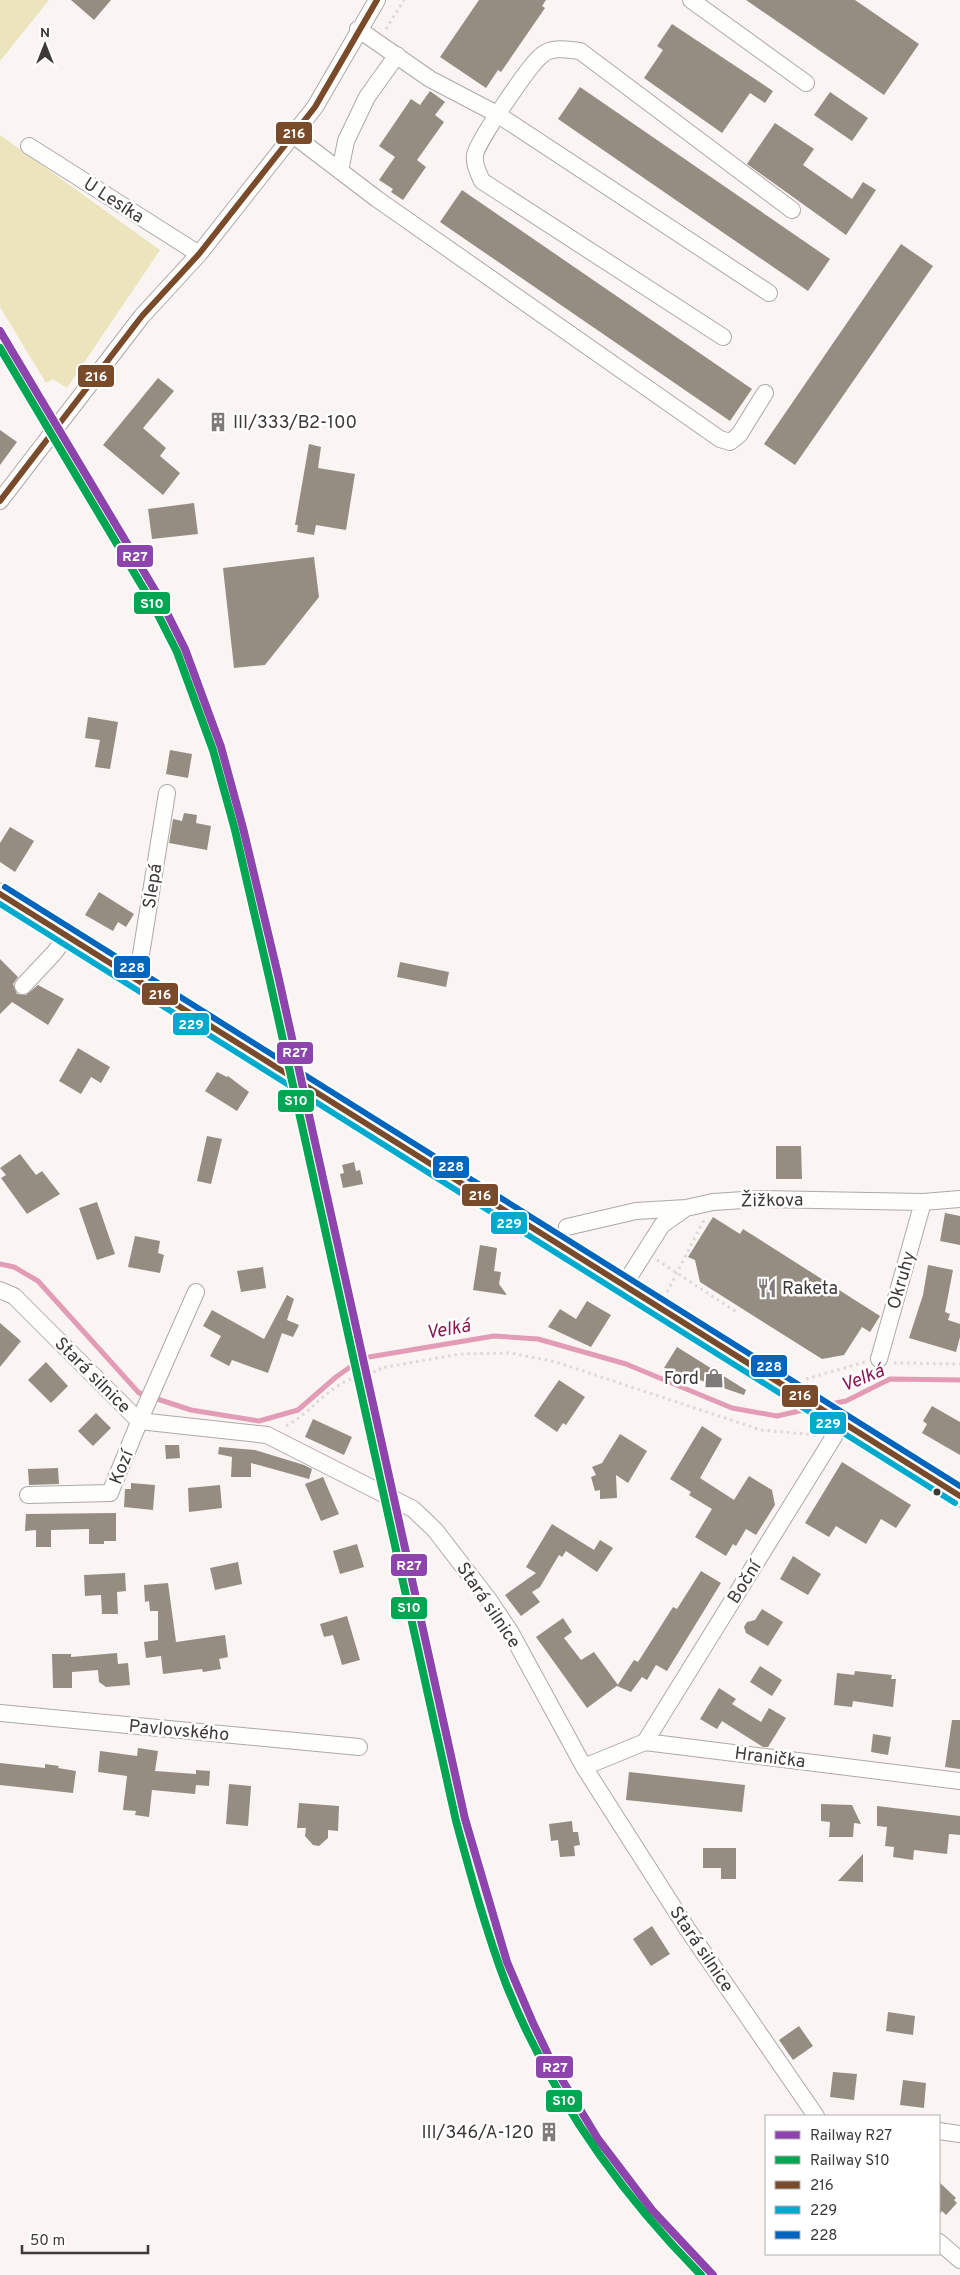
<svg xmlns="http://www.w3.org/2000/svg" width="960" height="2275" font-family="Overpass,sans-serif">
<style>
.green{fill:#ece4bc}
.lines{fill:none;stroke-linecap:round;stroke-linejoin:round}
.stream{stroke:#e29cb6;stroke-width:5}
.building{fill:#958d82}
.minor-casing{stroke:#ada9a7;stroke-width:18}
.major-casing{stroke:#ada9a7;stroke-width:23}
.path{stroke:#dbdad8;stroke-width:3;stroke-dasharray:2.5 4;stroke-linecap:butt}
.minor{stroke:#fefefd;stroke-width:16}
.major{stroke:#fefefd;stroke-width:21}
.bus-1-casing{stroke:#fff;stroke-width:10}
.bus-2-casing{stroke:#fff;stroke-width:10}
.bus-3-casing{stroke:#fff;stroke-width:10}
.bus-1{stroke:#7a4b2a;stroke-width:6}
.bus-2{stroke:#00a9ce;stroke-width:6}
.bus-3{stroke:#0065bd;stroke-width:6}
.rail-1-casing{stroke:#fff;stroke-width:11}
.rail-2-casing{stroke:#fff;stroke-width:11}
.rail-1{stroke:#8e44ad;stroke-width:8}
.rail-2{stroke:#00a651;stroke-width:8}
.bus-dot{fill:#3d3937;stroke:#fff;stroke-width:2}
.labels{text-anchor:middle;stroke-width:5;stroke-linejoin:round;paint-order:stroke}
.street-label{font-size:18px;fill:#3d3937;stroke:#fff}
.poi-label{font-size:18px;fill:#3d3937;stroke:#fff;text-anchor:start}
.water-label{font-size:19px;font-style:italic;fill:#8b1651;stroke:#fff}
.line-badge{stroke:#fff;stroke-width:2}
.badge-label{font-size:14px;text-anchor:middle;font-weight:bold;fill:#fff}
</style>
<rect width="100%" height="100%" fill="#faf5f2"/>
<path class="green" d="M0,0H49L0,61Z
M0,135L160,250L67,388L53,379L46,383L0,307Z"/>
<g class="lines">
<path class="stream" d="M0,1264L14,1267L38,1281L139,1393L191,1410L259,1421L298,1410L336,1377L363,1358L494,1336L538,1339L626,1364L732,1408L777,1416L808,1409
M826,1405L846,1401L890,1379L960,1380"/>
</g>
<path class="building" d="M71,0H111L94,20Z
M479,0H546L542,6L545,8L501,72L498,70L486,88L440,57Z
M746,0H855L919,44L884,95Z
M672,24L773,91L765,103L750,93L722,133L644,78L663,50L657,46Z
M580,87L830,259L808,291L558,119Z
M430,91L445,102L435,115L444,122L417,160L426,167L403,200L391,192L393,189L379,180L395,157L379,146L411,99L420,105Z
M830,92L868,118L852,141L814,115Z
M775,123L814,149L803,165L852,199L863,182L876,190L846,235L747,164Z
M462,190L752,389L730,421L440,222Z
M901,244L933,266L795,465L764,444Z
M158,378L174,391L143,428L166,448L160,456L180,473L163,495L103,445Z
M0,430L17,442L0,465Z
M309,444L321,447L318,468L355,474L346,530L316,525L314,535L297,532L298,525H295Z
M194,503L198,534L152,539L148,509Z
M314,557L319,597L265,665L234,668L223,568Z
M88,717L118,722L110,769L95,767L100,740L85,738Z
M170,750L192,754L188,778L166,774Z
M184,813L197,815L196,823L211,826L207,850L169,843L173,819L182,821Z
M10,827L34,841L15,872L0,862V843Z
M99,892L134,914L126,927L118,922L113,931L85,915Z
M0,959L18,977L13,984L17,994L26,995L38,985L64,999L48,1025L12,1002L0,1014Z
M400,962L449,972L446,987L397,977Z
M78,1048L110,1067L101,1083L91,1077L81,1094L59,1081Z
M217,1072L227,1077L228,1076L249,1092L237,1111L205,1091Z
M207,1136L222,1139L211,1184L197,1181Z
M776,1146H801L802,1179H776Z
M20,1154L36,1175L42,1171L60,1194L27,1214L1,1178L6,1175L0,1168Z
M354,1162L356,1171L360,1170L363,1184L343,1188L340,1174L344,1173L342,1165Z
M97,1202L115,1254L97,1260L79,1208Z
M945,1213L960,1216V1245L940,1241Z
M713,1217L740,1234L743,1229L880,1316L870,1332L862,1327L844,1355L822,1359L700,1282L695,1260L688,1257Z
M135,1236L160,1241L158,1253L164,1255L160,1273L128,1267Z
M480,1245L497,1248L494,1271L501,1272L499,1284L507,1295L473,1290Z
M928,1265L953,1270L945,1312L950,1314L948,1320L960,1324V1337L956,1352L909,1338L923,1295Z
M263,1267L266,1288L241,1292L237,1271Z
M287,1295L294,1299L287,1320L299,1325L293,1337L282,1333L268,1373L232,1360L229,1366L210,1356L221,1336L203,1326L212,1310L264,1339Z
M587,1301L611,1315L591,1347L548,1327L560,1309L576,1319Z
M0,1323L21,1341L0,1367Z
M677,1347L746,1390L744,1395L664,1368Z
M46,1362L68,1386L51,1403L28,1380Z
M559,1380L585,1397L566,1425L563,1423L557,1432L534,1416Z
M932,1406L960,1422V1455L922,1433L927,1424L923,1421Z
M96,1413L111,1428L93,1446L78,1431Z
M313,1419L352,1437L344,1455L305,1437Z
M702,1426L722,1439L700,1478L734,1500L749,1476L772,1490L775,1505L756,1535L746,1529L736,1546L733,1544L726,1556L695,1537L712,1509L689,1495L691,1492L670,1479Z
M620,1434L647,1451L628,1483L616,1475L617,1498L600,1499V1490L595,1491L591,1477L596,1475L592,1467L602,1463Z
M165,1445H179L180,1458L166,1459Z
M219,1447L255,1450L304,1465L312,1469L309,1479L251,1463V1477H231L232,1457L218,1454Z
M842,1462L911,1505L896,1528L881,1519L866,1544L836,1526L829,1537L805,1523Z
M58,1468L59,1484L29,1485L28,1469Z
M323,1477L339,1514L321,1521L305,1484Z
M131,1483L155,1485L153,1510L124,1507L125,1489H131Z
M220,1485L222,1508L189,1512L188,1488Z
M116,1513V1541H104V1544H89V1529L51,1530V1547H36V1530L25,1531L26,1514Z
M552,1524L594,1550L600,1540L613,1548L597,1572L566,1551L562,1557L559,1555L540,1587L532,1592L540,1602L521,1616L505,1595L536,1573L526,1567Z
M357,1544L364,1567L340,1574L333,1551Z
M793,1556L821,1574L808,1595L780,1579Z
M238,1562L242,1584L215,1590L210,1568Z
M701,1571L721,1583L667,1671L656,1665L647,1680L642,1677L631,1692L617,1686L634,1660L638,1662L673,1607L677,1609Z
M125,1573L126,1591L117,1592L118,1614H102L101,1595L85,1596L84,1575Z
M168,1583L176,1642L225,1635L228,1657L219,1659L221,1669L203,1672L202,1669L163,1674L161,1656L146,1658L144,1642L158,1640V1611H150L149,1601L145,1602L144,1585Z
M762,1609L783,1622L768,1646L746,1633L744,1627L747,1622L755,1620Z
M347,1616L360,1660L342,1665L333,1635L324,1637L320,1624Z
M563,1618L572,1632L564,1638L581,1660L594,1652L618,1685L587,1708L536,1637Z
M117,1653L118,1664L128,1663L130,1685L106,1687L99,1682L98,1670L72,1672V1688H53L52,1654H71V1657Z
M760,1666L782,1680L772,1696L750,1682Z
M855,1671L892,1675L891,1679H896L893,1707L853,1701L852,1707L834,1705L837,1673L854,1675Z
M719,1688L736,1699L732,1704L761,1722L769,1708L786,1718L768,1747H763L722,1721L717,1729L700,1719Z
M952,1720H960V1769L945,1767Z
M873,1734L891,1737L888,1755L871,1752Z
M138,1748L158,1751L155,1771L196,1774V1770L210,1771L209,1786L196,1785L195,1794L152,1790L149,1817L135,1815L136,1811L123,1810L127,1776L98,1772L100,1751L137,1756Z
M0,1763L45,1768V1764L59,1766L58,1768L76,1771L73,1793L0,1785Z
M629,1772L745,1785L742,1812L626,1800Z
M229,1784L251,1786L248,1826L226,1824Z
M299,1803L339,1806L338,1831L328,1830V1838L319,1846L313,1845L305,1836L306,1828H297Z
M821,1804L852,1805L861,1824L854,1823L853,1837H829L830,1822L821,1821Z
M877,1806L960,1816V1835L949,1834L947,1854L914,1850L913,1860L893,1857L894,1847L885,1846L887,1827L877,1826Z
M572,1821L573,1832H578L580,1845L574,1846L575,1856L560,1857L558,1840L551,1841L549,1824Z
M703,1848H736V1879H721V1868H703Z
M863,1854V1882L838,1881Z
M652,1926L670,1954L651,1966L633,1939Z
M888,2012L915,2016L913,2035L886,2031Z
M799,2026L813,2046L793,2060L779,2040Z
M833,2072L857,2074L854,2100L830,2097Z
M903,2080L926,2083L924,2108L900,2105Z
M939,2182L956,2198L954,2200L957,2203L946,2215L942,2211L939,2215Z"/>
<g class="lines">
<defs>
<path id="minor" d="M691,0L806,83
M358,29L430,79L497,114L769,293
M293,135L377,199L720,439L730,442L739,435L765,393
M29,146L199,254
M340,171L346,141L367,97L397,55
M723,337L482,181C478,172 474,165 475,155C477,142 530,64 542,55C552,46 568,50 580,51L792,210
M0,501L142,316L199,254L315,107L377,0
M137,979L167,793
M23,986L54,953L67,936
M567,1227L636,1211L686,1208
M624,1285L662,1225L686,1208L713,1202L759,1199L923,1202L960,1199
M0,1290L14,1296L139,1421L267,1435L413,1509L435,1530L489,1600L511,1633L584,1767L688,1930L816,2116
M879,1359L923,1202
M28,1495L110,1493L144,1410L196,1292
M0,1713L359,1747
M645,1742L843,1422
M584,1767L645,1742L960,1781
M939,2131L960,2134
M939,2242L960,2260"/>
<path id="major" d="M0,894L960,1496"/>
</defs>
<use href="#minor" class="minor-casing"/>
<use href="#major" class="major-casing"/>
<path class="path" d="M386,29L404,0
M657,1260L738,1313
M667,1292L704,1220
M894,1363L960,1364
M806,1379L865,1362
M286,1426C305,1416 318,1399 336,1387C349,1378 365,1374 380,1370V1368L460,1354L510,1353L556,1362L761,1430L816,1435"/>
<use href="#minor" class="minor"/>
<use href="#major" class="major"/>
<defs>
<path id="bus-1" d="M0,501L142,316L199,254L315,107L377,0
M0,894L960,1496"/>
<path id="bus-2" d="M0,904L955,1503"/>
<path id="bus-3" d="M5,887L960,1486"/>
</defs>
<use href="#bus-1" class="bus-1-casing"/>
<use href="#bus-2" class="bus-2-casing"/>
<use href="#bus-3" class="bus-3-casing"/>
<use href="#bus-1" class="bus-1"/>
<use href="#bus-2" class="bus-2"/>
<use href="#bus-3" class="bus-3"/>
<defs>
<path id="rail-1" d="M0,331L159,597L185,649L221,747L243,828L278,975L465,1819L507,1962L533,2023L552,2063L598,2139L652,2210L713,2275"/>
<path id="rail-2" d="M0,348L151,601L177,652L213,750L235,830L269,977L456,1821C471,1876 486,1931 506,1984C550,2094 618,2191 701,2275"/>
</defs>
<use href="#rail-1" class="rail-1-casing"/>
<use href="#rail-2" class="rail-2-casing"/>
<use href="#rail-1" class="rail-1"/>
<use href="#rail-2" class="rail-2"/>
</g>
<defs>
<symbol id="building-bare" viewBox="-9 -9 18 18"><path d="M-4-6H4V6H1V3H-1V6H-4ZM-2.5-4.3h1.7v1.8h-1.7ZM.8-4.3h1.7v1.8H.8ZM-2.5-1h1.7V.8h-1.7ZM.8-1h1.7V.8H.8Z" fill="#7f7b78" stroke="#fff" stroke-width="2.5" paint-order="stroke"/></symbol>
<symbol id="restaurant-bare" viewBox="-9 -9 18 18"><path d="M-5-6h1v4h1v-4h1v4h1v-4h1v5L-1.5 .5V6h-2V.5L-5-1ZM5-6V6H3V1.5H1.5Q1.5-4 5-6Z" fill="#7f7b78" stroke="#fff" stroke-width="2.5" paint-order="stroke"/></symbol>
<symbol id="shop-bare" viewBox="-9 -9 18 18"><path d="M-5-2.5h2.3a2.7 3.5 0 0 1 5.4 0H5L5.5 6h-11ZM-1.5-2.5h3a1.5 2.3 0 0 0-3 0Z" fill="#7f7b78" stroke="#fff" stroke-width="2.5" paint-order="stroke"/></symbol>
</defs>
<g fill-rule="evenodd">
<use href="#building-bare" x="204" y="408" width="28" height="28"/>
<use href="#restaurant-bare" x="753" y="1274" width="28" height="28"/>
<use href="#shop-bare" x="700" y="1364" width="28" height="28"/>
<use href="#building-bare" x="535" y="2118" width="28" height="28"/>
</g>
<circle class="bus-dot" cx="937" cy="1492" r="4.5"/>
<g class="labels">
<g class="street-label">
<text transform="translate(114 200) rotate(33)" y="6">U Lesíka</text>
<text transform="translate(152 886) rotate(-81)" y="6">Slepá</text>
<text transform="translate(772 1200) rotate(-1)" y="6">Žižkova</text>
<text transform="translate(901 1280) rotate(-74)" y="6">Okruhy</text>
<text transform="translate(93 1375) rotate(45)" y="6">Stará silnice</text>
<text transform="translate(121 1467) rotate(-68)" y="6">Kozí</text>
<text transform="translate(744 1582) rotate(-58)" y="6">Boční</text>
<text transform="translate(489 1605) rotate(56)" y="6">Stará silnice</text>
<text transform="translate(179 1730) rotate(5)" y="6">Pavlovského</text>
<text transform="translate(770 1757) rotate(7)" y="6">Hranička</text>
<text transform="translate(702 1949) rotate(56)" y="6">Stará silnice</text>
</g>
<g class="poi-label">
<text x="233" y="428">III/333/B2-100</text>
<text x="782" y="1294">Raketa</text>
<text x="699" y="1384" text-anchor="end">Ford</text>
<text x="534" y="2138" text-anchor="end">III/346/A-120</text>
</g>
<g class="water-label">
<text transform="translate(448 1328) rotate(-10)" y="7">Velká</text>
<text transform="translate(862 1377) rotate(-22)" y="7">Velká</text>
</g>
</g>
<g class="line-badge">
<rect x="275" y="121" width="38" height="24" rx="5" fill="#7a4b2a"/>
<rect x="77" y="364" width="38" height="24" rx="5" fill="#7a4b2a"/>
<rect x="116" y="544" width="38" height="24" rx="5" fill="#8e44ad"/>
<rect x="133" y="591" width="38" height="24" rx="5" fill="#00a651"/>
<rect x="113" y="955" width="38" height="24" rx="5" fill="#0065bd"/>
<rect x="141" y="982" width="38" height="24" rx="5" fill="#7a4b2a"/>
<rect x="172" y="1012" width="38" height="24" rx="5" fill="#00a9ce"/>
<rect x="276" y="1041" width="38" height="24" rx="5" fill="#8e44ad"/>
<rect x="277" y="1089" width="38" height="24" rx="5" fill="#00a651"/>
<rect x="432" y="1155" width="38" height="24" rx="5" fill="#0065bd"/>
<rect x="461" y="1183" width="38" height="24" rx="5" fill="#7a4b2a"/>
<rect x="490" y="1211" width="38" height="24" rx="5" fill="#00a9ce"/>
<rect x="750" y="1354" width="38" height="24" rx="5" fill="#0065bd"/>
<rect x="781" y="1384" width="38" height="24" rx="5" fill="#7a4b2a"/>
<rect x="809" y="1411" width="38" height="24" rx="5" fill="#00a9ce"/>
<rect x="390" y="1553" width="38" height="24" rx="5" fill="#8e44ad"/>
<rect x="390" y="1596" width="38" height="24" rx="5" fill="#00a651"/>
<rect x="535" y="2055" width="39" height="24" rx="5" fill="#8e44ad"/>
<rect x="545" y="2089" width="38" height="24" rx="5" fill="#00a651"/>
</g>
<g class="badge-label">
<text x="294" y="138">216</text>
<text x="96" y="381">216</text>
<text x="135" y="561">R27</text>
<text x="152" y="608">S10</text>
<text x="132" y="972">228</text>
<text x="160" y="999">216</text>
<text x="191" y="1029">229</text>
<text x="295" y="1057">R27</text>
<text x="296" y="1105">S10</text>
<text x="451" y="1171">228</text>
<text x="480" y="1200">216</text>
<text x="509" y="1228">229</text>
<text x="769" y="1371">228</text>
<text x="800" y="1400">216</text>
<text x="828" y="1428">229</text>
<text x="409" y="1570">R27</text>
<text x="409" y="1612">S10</text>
<text x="555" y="2072">R27</text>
<text x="564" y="2105">S10</text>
</g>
<rect x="765" y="2115" width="175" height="140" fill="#ffffff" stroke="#b1b0af"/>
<rect x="775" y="2131" width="25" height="8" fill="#8e44ad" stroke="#b1b0af"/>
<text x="810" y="2140" font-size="15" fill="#3d3937">Railway R27</text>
<rect x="775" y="2156" width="25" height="8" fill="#00a651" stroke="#b1b0af"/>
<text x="810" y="2165" font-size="15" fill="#3d3937">Railway S10</text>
<rect x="775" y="2181" width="25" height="8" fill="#7a4b2a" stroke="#b1b0af"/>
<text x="810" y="2190" font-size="15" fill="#3d3937">216</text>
<rect x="775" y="2206" width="25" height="8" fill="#00a9ce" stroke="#b1b0af"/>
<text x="810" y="2215" font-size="15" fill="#3d3937">229</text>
<rect x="775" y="2231" width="25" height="8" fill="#0065bd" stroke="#b1b0af"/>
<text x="810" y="2240" font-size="15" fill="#3d3937">228</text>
<g transform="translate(45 45)" stroke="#ffffff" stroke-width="4" paint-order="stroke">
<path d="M0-4L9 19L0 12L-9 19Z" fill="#3d3937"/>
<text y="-8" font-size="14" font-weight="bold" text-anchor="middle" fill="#3d3937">N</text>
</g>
<path d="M22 2245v8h126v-8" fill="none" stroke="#3d3937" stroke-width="2.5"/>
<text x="30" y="2245" font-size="15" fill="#3d3937" stroke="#ffffff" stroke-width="4" paint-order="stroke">50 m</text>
</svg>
